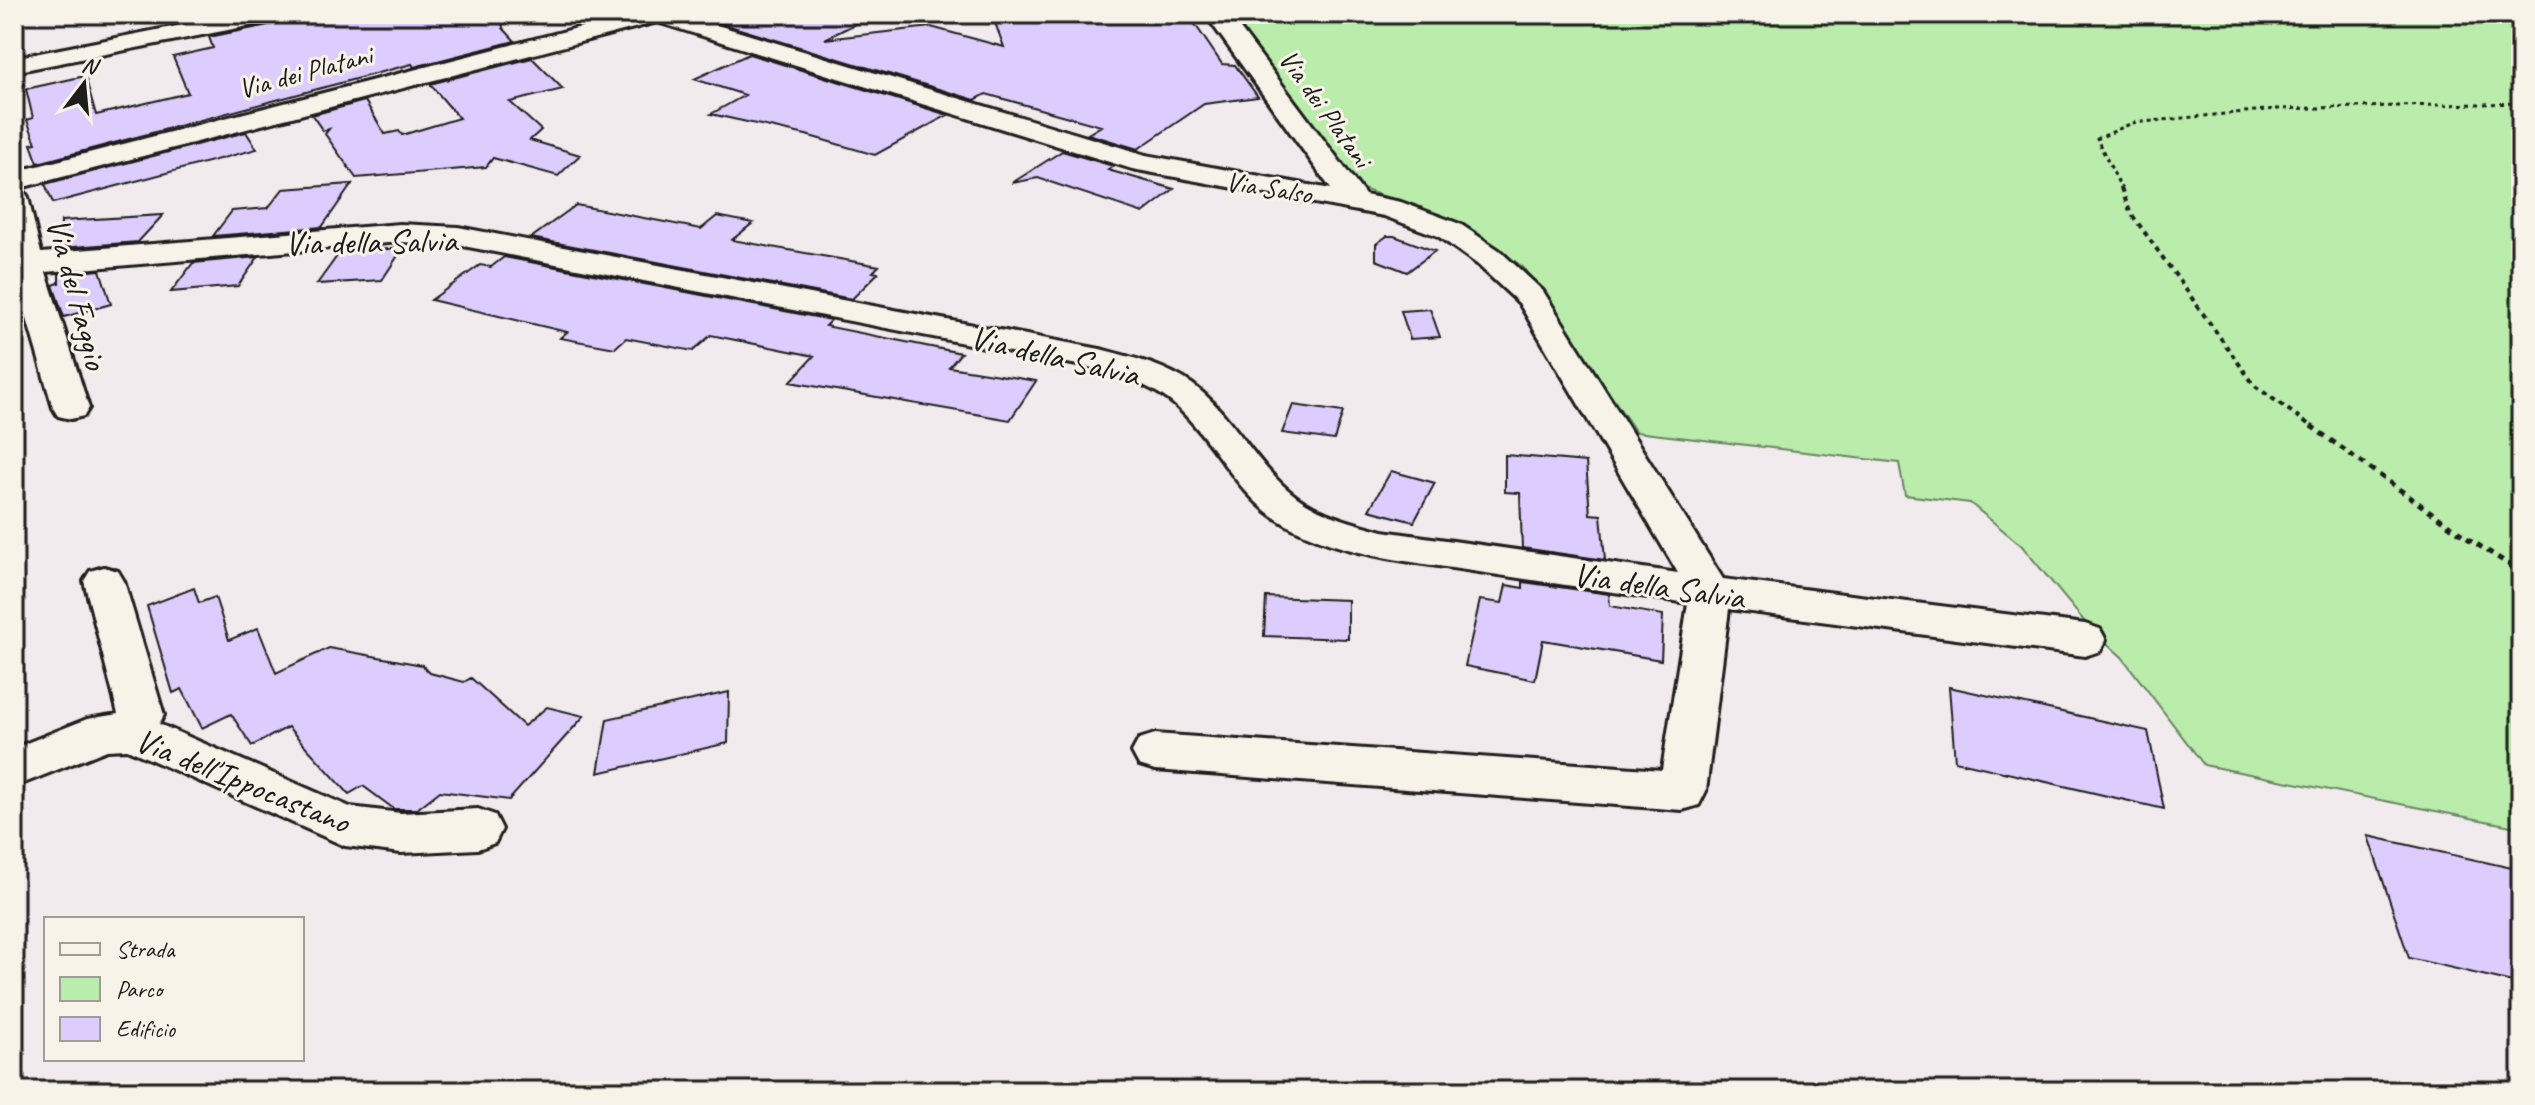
<svg xmlns="http://www.w3.org/2000/svg" width="2535" height="1105" font-family="Caveat,sans-serif">
<style>
.green{fill:#baecac;stroke:#6b8464;stroke-width:2}
.building{fill:#ddcdff;stroke:#1c1c1c;stroke-width:2}
.lines{fill:none;stroke-linecap:round;stroke-linejoin:round}
.minor-casing{stroke:#1c1c1c;stroke-width:6}
.path-far2{stroke:#1c1c1c;stroke-width:3;stroke-dasharray:4 4;stroke-linecap:butt}
.path-far1{stroke:#1c1c1c;stroke-width:4;stroke-dasharray:5 5;stroke-linecap:butt}
.path{stroke:#1c1c1c;stroke-width:5;stroke-dasharray:6 6;stroke-linecap:butt}
.minor{fill:#f7f3e8;fill-rule:evenodd}
.labels{text-anchor:middle;stroke-width:6;stroke-linejoin:round;paint-order:stroke}
.far-street-label{font-size:28px;fill:#1c1c1c;stroke:#f7f3e8}
.street-label{font-size:34px;fill:#1c1c1c;stroke:#f7f3e8}
</style>
<rect width="100%" height="100%" fill="#f2ebed"/>
<filter id="ink" filterUnits="userSpaceOnUse"><feTurbulence type="fractalNoise" baseFrequency=".0125" numOctaves="2"/><feDisplacementMap in="SourceGraphic" scale="16" xChannelSelector="R" yChannelSelector="G"/><feConvolveMatrix kernelMatrix="1 2 1 2 8 2 1 2 1" color-interpolation-filters="sRGB"/></filter>
<g filter="url(#ink)">
<path class="green" d="M1226,14H2521V828L2204,765L2122,657L2089,627L2022,546L1970,503L1905,495L1899,463L1636,432L1523,267L1459,223L1363,189Z"/>
<path class="building" d="M289,14H501L503,28L515,41L414,67L412,64L38,163L31,144L36,143L27,120L33,118L26,89L85,76L96,115L188,93L173,57L213,48L209,37L283,22Z
M711,14H875L825,39L931,27L1004,47L994,20L1047,14H1188L1222,64L1235,65L1258,97L1204,104L1138,149L1088,134L1101,126L986,94L975,100L710,20Z
M749,54L948,115L875,155L806,135L711,114L745,95L694,79Z
M532,58L563,89L510,102L541,130L530,140L580,155L558,176L493,158L486,167L356,178L325,134L329,129L323,131L312,115L365,101L385,134L399,131L402,135L459,118L430,84Z
M246,132L257,149L53,203L45,184Z
M1062,151L1113,166L1108,170L1174,189L1143,213L1038,178L1012,183Z
M352,184L322,227L213,236L232,211L268,208L283,189Z
M576,205L701,229L717,216L753,223L732,240L879,266L873,272L878,273L852,299L531,238Z
M163,215L138,242L60,248L61,221Z
M1387,236H1394L1435,251L1407,272L1376,260V244Z
M403,248L382,280L317,284L340,252Z
M258,257L238,286L171,292L193,263Z
M504,257L831,320L825,326L961,353L949,367L1036,381L1010,420L790,382L814,356L711,335L693,351L626,338L615,348L560,338L567,332L431,300L480,265L491,267Z
M100,270L111,304L64,317L53,285L59,283V274Z
M1430,309L1440,337L1410,339L1401,311Z
M1293,405L1343,412L1334,440L1282,433Z
M1505,455L1586,462L1590,514L1601,515L1605,560L1522,548L1520,493L1505,492Z
M1391,471L1435,483L1414,522L1369,510Z
M1523,582L1609,594L1610,606L1663,615L1661,660L1543,640L1535,680L1465,666L1480,600L1502,603L1506,585L1523,588Z
M194,588L199,603L215,597L229,640L258,628L276,673L329,648L422,665L430,673L464,682L471,678L524,726L547,707L584,716L509,800L440,791L417,809H394L363,786L349,794L288,727L252,746L231,714L202,728L182,689L173,693L147,606Z
M1266,597L1348,600V639L1264,636Z
M1949,687L2148,731L2164,809L1955,761Z
M729,692L728,743L598,773L607,719Z
M2368,836L2521,870V984L2409,958Z"/>
<g class="lines">
<defs>
<path id="minor" d="M238,14H286L282,19L274,21L14,72V58Z
M632,14H681L1146,155L1331,189L1205,14H1229L1365,195L1401,202L1460,224L1499,250L1543,291L1723,579L2085,624L2100,629L2106,640L2100,651L2085,656L1729,609L1706,791L1699,805L1682,810L1155,770L1139,765L1132,752L1139,739L1155,734L1662,770L1688,603C1616,592 1544,582 1472,571C1409,561 1341,556 1285,524C1235,496 1214,437 1170,401C1147,383 1120,376 1093,368L458,245L400,242L46,272L89,408L84,416L71,419L58,416L53,408L14,274V172ZM657,22L1132,169L1384,216L1438,236L1477,264L1519,303L1678,573L1383,531C1353,523 1322,515 1297,497C1255,466 1234,415 1192,384C1165,365 1131,357 1100,349L458,227L400,224L41,253L28,197L24,191L16,189Z
M104,567L118,571L124,581L164,715L159,724L350,807L401,813L478,809L495,815L502,829L495,843L478,849L401,853L345,846L127,749L107,750L14,787V748L87,719L118,714L84,581L90,571Z"/>
</defs>
<use href="#minor" class="minor-casing"/>
<path class="path-far2" d="M2122,190L2097,139L2132,123L2276,109L2521,103"/>
<path class="path-far1" d="M2121,188L2130,212L2255,386L2314,428"/>
<path class="path" d="M2311,426L2467,538L2521,572"/>
<use href="#minor" class="minor"/>
</g>
</g>
<g class="labels">
<g class="far-street-label">
<text transform="translate(305 71) rotate(-15)" y="10">Via dei Platani</text>
<text transform="translate(1326 108) rotate(54)" y="10">Via dei Platani</text>
<text transform="translate(1269 187) rotate(9)" y="10">Via Salso</text>
</g>
<g class="street-label">
<text transform="translate(371 241) rotate(-1)" y="12">Via della Salvia</text>
<text transform="translate(78 293) rotate(75)" y="12">Via del Faggio</text>
<text transform="translate(1055 355) rotate(13)" y="12">Via della Salvia</text>
<text transform="translate(1659 585) rotate(8)" y="12">Via della Salvia</text>
<text transform="translate(243 780) rotate(22)" y="12">Via dell'Ippocastano</text>
</g>
</g>
<rect width="2535" height="1105" fill="none" stroke="#f7f3e8" stroke-width="48"/>
<rect x="24" y="24" width="2487" height="1057" fill="none" stroke="#1c1c1c" stroke-width="3" filter="url(#ink)"/>
<rect x="44" y="917" width="260" height="144" fill="#f7f3e8" stroke="#9f9d96" stroke-width="2"/>
<rect x="60" y="943" width="40" height="12" fill="#f7f3e8" stroke="#9f9d96" stroke-width="2"/>
<text x="116" y="957" font-size="24" fill="#1c1c1c">Strada</text>
<rect x="60" y="977" width="40" height="24" fill="#baecac" stroke="#9f9d96" stroke-width="2"/>
<text x="116" y="997" font-size="24" fill="#1c1c1c">Parco</text>
<rect x="60" y="1017" width="40" height="24" fill="#ddcdff" stroke="#9f9d96" stroke-width="2"/>
<text x="116" y="1037" font-size="24" fill="#1c1c1c">Edificio</text>
<g transform="translate(84 84) rotate(16)" stroke="#f7f3e8" stroke-width="6" paint-order="stroke">
<path d="M0-6L14 30L0 20L-14 30Z" fill="#1c1c1c"/>
<text y="-12" font-size="22" font-weight="bold" text-anchor="middle" fill="#1c1c1c">N</text>
</g>
</svg>
